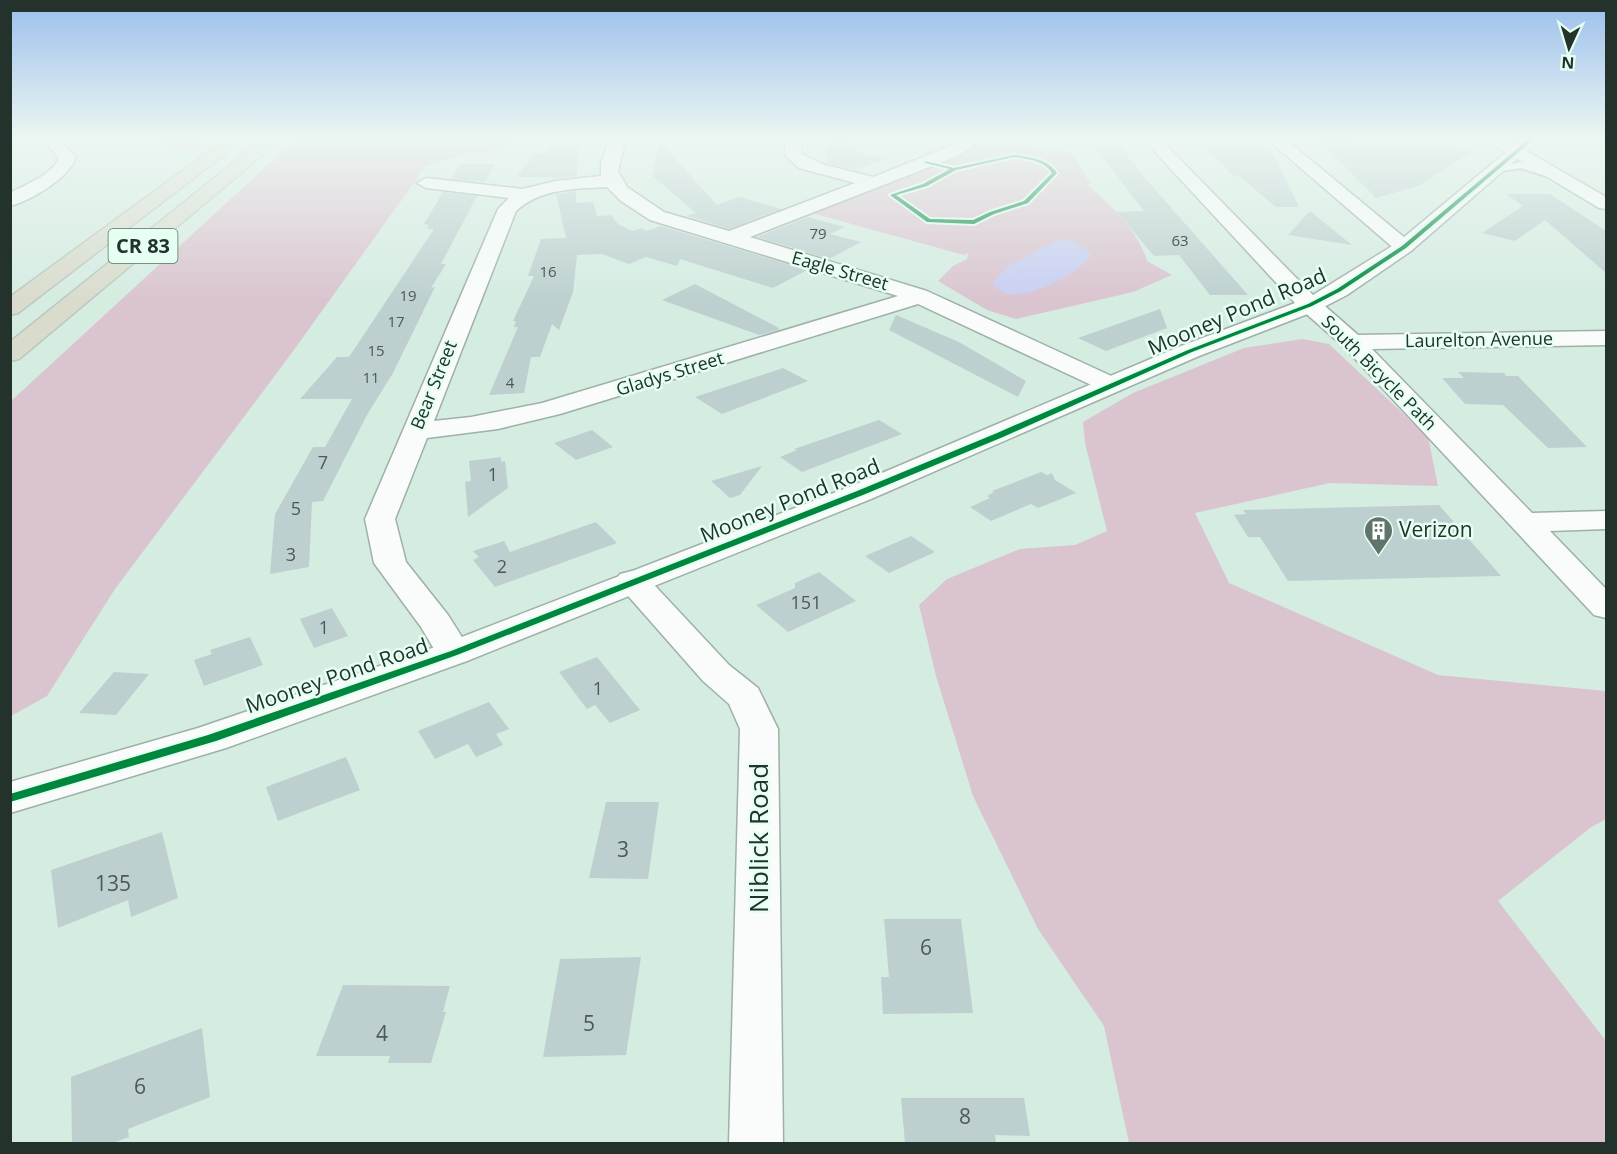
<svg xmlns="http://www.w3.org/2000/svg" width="1617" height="1154" font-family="'Open Sans',sans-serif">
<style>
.green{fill:#dac4d0}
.water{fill:#c8cff2}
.building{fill:#bdd0cf}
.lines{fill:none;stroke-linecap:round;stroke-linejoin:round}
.service-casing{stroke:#9eb0a8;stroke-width:4}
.minor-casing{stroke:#9eb0a8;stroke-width:3}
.tertiary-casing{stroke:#9eb0a8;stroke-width:3}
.trunk-casing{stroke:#bcc7c2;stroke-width:3}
.service{fill:#f9fcfa;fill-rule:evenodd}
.minor{fill:#f9fcfa;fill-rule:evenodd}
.tertiary{fill:#f9fcfa;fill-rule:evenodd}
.trunk{fill:#d9dccd;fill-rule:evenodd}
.cycleway-casing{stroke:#e5fff3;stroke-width:4}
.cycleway{fill:#00873e;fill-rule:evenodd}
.labels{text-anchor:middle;stroke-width:5;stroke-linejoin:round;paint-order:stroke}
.far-number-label{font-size:15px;fill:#4a5a55}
.far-street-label{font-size:18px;fill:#23332c;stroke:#e5fff3}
.number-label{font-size:18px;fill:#4a5a55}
.shield{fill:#e5fff3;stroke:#5d7068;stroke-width:1.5}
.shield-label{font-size:20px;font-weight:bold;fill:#23332c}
.street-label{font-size:21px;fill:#23332c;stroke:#e5fff3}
.poi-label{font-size:21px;fill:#23332c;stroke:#e5fff3;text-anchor:start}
.near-number-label{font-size:21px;fill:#4a5a55}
.near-street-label{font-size:26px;fill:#23332c;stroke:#e5fff3}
</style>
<rect width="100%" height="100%" fill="#d5ece1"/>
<path class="green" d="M157,138H211L194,152L155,145Z
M297,138H517L501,151L466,154L426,166L291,354L115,589L47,696L11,716V401Z
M980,144L1071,152L1090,183L1088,185C1111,207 1138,229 1147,261L1172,275L1133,292L1016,319L987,310L938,281L953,266L967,259L968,253L964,255L808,212L959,155Z
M1302,339L1329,344L1428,437L1438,486L1330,483L1195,513L1229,583L1438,675L1606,691V819L1590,828L1498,901L1606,1041V1143H1129L1104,1026L1038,929L973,796L936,676L919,605L947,579L1020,549L1075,545L1107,531L1085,443L1083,422L1133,393L1244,348Z"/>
<path class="water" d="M1072,240L1091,253C1084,272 1028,299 1008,294C1002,293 997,287 992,283L1008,266L1026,258L1039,249L1058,241Z"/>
<path class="building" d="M827,138H850V142H855V152L885,159L854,170L826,163Z
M1317,138H1353L1363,147L1474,150L1421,185L1376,198Z
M1199,141H1256L1266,150H1271L1299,207H1276L1240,177L1232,175Z
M554,142L578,143L577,176L552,179V177H516L534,154H545Z
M660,142L717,205L739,197L781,209L729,229L687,216L696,213L652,176Z
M1093,145H1119L1145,178L1248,295H1210L1179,255L1154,256L1117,212L1144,211Z
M460,164H495L485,182L451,179Z
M576,191V203L593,202L597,216L611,215L618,224L632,231L641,228L646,231L661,226L807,270L773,288L680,259L677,266L646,257L629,264L602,254L577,255L573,292L559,330L552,324L540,357H531L524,393L489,395L518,327H514L516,321H513L534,276H528L541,239L566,238L556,194Z
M443,192L477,196L441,264H446L431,288L435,287L393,373L367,415L323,501L312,502L309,567L270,574L275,514L313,447H325L352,399H300L337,357H349L434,229H427L429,225L424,224Z
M1506,194H1550L1606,231V273L1545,220L1515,241L1482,233L1523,206Z
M1310,211L1352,245L1288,235Z
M808,217L845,227L830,234L861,242L829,259L757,237Z
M695,284L779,328L778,330L759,335L662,300Z
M1160,309L1167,328L1106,351L1078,338Z
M896,315L959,342L1026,381L1018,397L889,330Z
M783,368L808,381L722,414L695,397Z
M1458,372L1504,373L1506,376H1518L1587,447L1548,448L1503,405L1465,404L1442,378H1464Z
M879,420L902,434L802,472L780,457L797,450L794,449Z
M592,430L613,447L576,460L554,443Z
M501,457V462L505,461L508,488L468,517L465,482L471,481L469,461Z
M762,466L740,495L730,498L711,481Z
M1041,472L1047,475L1052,473L1055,480L1076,493L1038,508L1031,504L991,521L970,507L990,498L987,496L994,492L992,491Z
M1439,505L1501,576L1288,581L1260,537H1248L1234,515L1246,514L1243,510Z
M596,522L617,543L495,587L473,560L479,557L473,551L504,541L510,552Z
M911,536L935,552L889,573L865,556Z
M819,572L856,601L788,632L756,605L795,588V583Z
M332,608L348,636L314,648L300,619Z
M250,637L263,665L204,686L194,660L212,654L210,650Z
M597,657L640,710L610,723L595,705L587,709L559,672Z
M114,672L149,674L116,715L79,713Z
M489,702L509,729L496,734L503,745L476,757L468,744L435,759L418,731Z
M346,757L360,790L278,821L266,787Z
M606,802H659L648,879L589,878Z
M162,832L178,898L131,917L128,900L58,928L51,870Z
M884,919H961L973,1013L883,1014L881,977H889Z
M641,957L626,1055L543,1057L560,959Z
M343,985L450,986L443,1012H446L431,1063H388L390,1056H316Z
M202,1028L210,1097L128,1129L129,1137L113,1143H72L71,1077Z
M901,1098H1024L1030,1136L995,1135L996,1143H905Z"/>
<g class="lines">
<defs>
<path id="service" d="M1499,138H1537L1533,140Z
M1521,162L1555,173L1556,175L1552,178L1521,168L1495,172L1491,169Z"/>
<path id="minor" d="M48,138H64L62,142L76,157C70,177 31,201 10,206V193C26,184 52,175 59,158L46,143Z
M610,138H626L618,171L627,187L664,212L729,231L855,183L799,168L786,156L784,138H800L802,154L825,165L873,177L946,148L962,138H978L973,146L958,156L750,237L927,291L1120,380L1124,385L1120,390L1111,393L1102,390L918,304L560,414L498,429L427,438L395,519L406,562L448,615L472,653L467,661L454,664L441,661L421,627L374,563L365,519L498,209L509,198L426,188L417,183L426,178L523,189L555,181L601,176V163ZM607,187L621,201L650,220L898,296L542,403L471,417L434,421L516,211C541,188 575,189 607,187Z
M1266,138H1284L1411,243L1414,247L1411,251H1397Z
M1483,138H1504L1606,197V209L1599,208Z
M1310,298L1318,300L1358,335L1606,331V345L1372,349L1532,513L1606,511V529L1550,531L1606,589V618L1594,615L1344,347L1302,310L1299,305L1302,300Z
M632,571L644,574L729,665L758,688L778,729L783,1144H729L740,729L729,704L703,681L615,581L620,574Z"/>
<path id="tertiary" d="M1142,138H1159L1313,295L1397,243L1523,138H1541L1411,251L1347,295L1318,310L1199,356L871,499L467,661L226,748L10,813V782L198,728L441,645L849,487L1181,346L1295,303Z"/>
<path id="trunk" d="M227,138H246L18,313L10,315V297Z
M264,138H283L19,359L10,361V342Z"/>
</defs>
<use href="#service" class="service-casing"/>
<use href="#minor" class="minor-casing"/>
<use href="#tertiary" class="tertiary-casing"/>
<use href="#trunk" class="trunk-casing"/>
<use href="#service" class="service"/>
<use href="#minor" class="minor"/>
<use href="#tertiary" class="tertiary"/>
<use href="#trunk" class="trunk"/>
<defs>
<path id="cycleway" d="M1530,138H1535L1406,248L1341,291L1312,306L1192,352L1003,437L863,495L457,655L216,741L10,802V794L208,735L451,651L857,491L997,433L1188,350L1308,304L1337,289L1402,246Z
M1014,155C1030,157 1048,159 1057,173L1028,203L994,214L974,224L927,222L890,195L923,184L950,169L925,163V161L954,168ZM1014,157C1027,159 1045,161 1052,173L1024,201L990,212L973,220L930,219L896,195L927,186L956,170Z"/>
</defs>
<use href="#cycleway" class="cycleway-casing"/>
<use href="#cycleway" class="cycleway"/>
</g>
<linearGradient id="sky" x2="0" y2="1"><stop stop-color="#9bbfec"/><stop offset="0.46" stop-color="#ecf6f2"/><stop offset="1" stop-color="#ecf6f2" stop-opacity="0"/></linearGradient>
<rect width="1617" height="300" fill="url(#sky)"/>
<defs>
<symbol id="building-pin" viewBox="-11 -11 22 30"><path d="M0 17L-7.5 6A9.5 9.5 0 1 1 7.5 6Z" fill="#61746b" stroke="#e5fff3"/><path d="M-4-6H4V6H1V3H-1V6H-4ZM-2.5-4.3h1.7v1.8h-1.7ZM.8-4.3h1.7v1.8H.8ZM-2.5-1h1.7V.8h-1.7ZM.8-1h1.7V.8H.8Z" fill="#fff"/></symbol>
</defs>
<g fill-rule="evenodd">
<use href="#building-pin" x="1362" y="514" width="33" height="45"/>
</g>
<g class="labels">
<g class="far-number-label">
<text x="818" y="239">79</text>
<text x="1180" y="246">63</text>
<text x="548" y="277">16</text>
<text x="408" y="301">19</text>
<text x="396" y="327">17</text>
<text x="376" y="356">15</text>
<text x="371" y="383">11</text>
<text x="510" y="388">4</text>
</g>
<g class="far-street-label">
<text transform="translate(840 271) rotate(16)" y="6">Eagle Street</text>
<text transform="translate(1479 340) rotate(-1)" y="6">Laurelton Avenue</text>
<text transform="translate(1379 373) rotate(45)" y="6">South Bicycle Path</text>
<text transform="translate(670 374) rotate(-17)" y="6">Gladys Street</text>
<text transform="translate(434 385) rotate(-68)" y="6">Bear Street</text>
</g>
<g class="number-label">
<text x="323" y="469">7</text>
<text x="493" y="481">1</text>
<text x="296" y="515">5</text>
<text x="291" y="561">3</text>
<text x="502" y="573">2</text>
<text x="806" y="609">151</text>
<text x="324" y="634">1</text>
<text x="598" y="695">1</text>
</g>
<rect class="shield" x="108.5" y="229" width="69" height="34" rx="4.5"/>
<g class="shield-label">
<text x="143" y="253">CR 83</text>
</g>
<g class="street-label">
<text transform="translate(1237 312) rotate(-23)" y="7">Mooney Pond Road</text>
<text transform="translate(790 501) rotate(-22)" y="7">Mooney Pond Road</text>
<text transform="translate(337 676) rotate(-19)" y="7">Mooney Pond Road</text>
</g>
<g class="poi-label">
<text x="1399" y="537">Verizon</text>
</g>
<g class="near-number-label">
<text x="623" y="857">3</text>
<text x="113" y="891">135</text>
<text x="926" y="955">6</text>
<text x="589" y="1031">5</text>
<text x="382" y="1041">4</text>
<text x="140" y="1094">6</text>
<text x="965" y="1124">8</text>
</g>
<g class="near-street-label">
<text transform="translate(759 838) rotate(-90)" y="9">Niblick Road</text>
</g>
</g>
<rect width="1617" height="1154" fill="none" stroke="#23332c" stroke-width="24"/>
<g transform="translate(1569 48) rotate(184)" stroke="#e5fff3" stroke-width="4.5" paint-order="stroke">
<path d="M0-4.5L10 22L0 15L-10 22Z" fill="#23332c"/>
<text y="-9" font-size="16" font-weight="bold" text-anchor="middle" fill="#23332c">N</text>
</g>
</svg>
